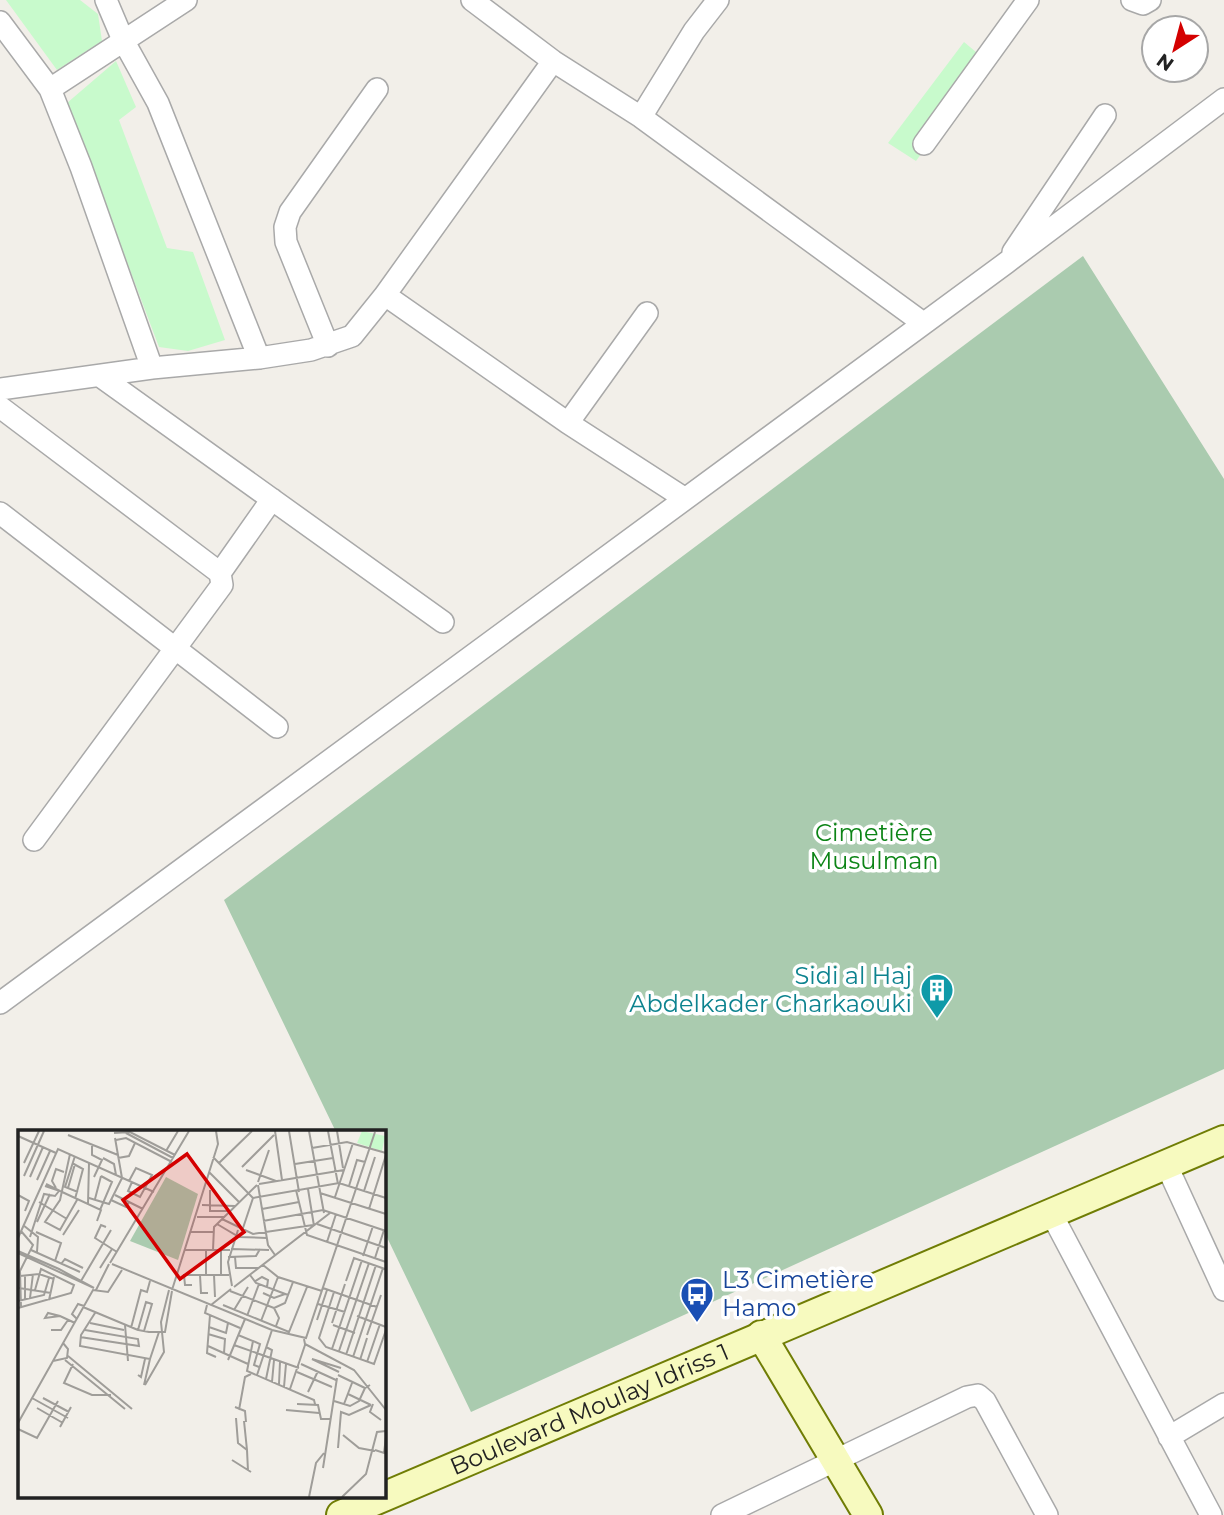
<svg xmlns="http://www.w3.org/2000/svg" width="1224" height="1515" font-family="Montserrat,sans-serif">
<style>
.cemetery{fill:#aacbaf}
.park{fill:#c8facc}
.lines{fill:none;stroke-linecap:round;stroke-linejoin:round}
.street-casing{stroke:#a9a9a9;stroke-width:24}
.secondary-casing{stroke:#707d05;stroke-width:32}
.street{stroke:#fff;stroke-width:21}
.secondary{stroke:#f7fabf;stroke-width:28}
.labels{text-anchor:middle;stroke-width:7;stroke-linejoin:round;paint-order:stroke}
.park-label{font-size:24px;fill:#0c8416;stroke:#fff}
.culture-label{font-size:24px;fill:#0d838f;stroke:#fff;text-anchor:end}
.transit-label{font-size:24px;fill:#164399;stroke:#fff;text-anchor:start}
.street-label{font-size:24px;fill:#222;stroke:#fff}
.inset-road{fill:none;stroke:#9f9d99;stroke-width:2}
.view{fill:#d40000;fill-opacity:0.15;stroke:#d40000;stroke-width:3.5}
.inset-edge{fill:none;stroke:#222;stroke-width:3.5}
</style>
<rect width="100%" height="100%" fill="#f2efe9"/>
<path class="cemetery" d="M1083,256L1224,479V1069L471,1412L383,1229V1132H336L224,900Z"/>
<path class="park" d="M6,0H80L98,14L102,41L57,70Z
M964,42L988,62L916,161L888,143Z
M116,61L136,107L119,120L167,248L193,252L225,340L188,351L159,347L67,103Z"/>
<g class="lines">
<defs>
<path id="street" d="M106,0L123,40L158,103L259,358
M472,0L553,61L641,117L923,323
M1132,0L1143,4L1150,0
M0,22L50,89L81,167L152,368
M50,89L186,0
M641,117L694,31L718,0
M924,144L1028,0
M1013,252L1105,115
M385,295L568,423L684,498
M328,346L286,242L285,227L290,212L377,89
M100,376L443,622
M0,389L152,368L259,358L311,350L352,336L385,295L553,61
M0,407L220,573L222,585L34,840
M568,423L647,313
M0,513L277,727
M220,573L272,499
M0,1003L1006,263L1224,99
M1166,1164L1224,1290
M1051,1213L1211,1515
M1169,1437L1224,1404
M722,1515L967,1397L978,1395L985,1401L1047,1515"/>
<g id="secondary">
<path d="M761,1335L868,1515"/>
<path id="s1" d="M341,1515L1224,1140"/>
</g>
</defs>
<use href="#street" class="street-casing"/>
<use href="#secondary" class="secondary-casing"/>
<use href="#street" class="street"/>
<use href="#secondary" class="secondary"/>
</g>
<defs>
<symbol id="building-pin" viewBox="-11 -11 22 30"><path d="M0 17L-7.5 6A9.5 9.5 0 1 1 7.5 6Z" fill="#0f9aa8" stroke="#fff"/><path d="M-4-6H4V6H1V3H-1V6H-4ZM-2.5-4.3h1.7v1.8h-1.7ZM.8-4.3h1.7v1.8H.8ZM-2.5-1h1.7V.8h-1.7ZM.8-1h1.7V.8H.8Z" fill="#fff"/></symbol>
<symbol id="bus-pin" viewBox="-11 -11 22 30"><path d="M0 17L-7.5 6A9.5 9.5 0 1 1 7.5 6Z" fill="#1a4fb4" stroke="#fff"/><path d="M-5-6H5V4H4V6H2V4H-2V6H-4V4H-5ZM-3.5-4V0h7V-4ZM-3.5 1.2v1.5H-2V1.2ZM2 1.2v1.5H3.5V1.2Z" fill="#fff"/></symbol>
</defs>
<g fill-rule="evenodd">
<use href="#building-pin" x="918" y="971" width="38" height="52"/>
<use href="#bus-pin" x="678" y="1275" width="38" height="52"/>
</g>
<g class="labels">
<g class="park-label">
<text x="874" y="841">Cimetière<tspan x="874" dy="28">Musulman</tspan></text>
</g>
<g class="culture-label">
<text x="912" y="984">Sidi al Haj<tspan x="912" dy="28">Abdelkader Charkaouki</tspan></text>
</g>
<g class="transit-label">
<text x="722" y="1288">L3 Cimetière<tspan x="722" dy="28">Hamo</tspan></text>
</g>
<g class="street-label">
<text dy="8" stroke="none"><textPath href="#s1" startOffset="270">Boulevard Moulay Idriss 1</textPath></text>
</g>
</g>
<g transform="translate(18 1130)">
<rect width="368" height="368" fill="#f2efe9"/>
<path d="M148,47L180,64L160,130L112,111Z" fill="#aacbaf"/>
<path d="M344,1L367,6L364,21L339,13Z" fill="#c8facc"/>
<path class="inset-road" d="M257,1L264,50M271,1L281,62M291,1L306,83M310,1L320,54M319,1L325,38M96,3L112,2L157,25M108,3L155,28M50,5L100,25M0,6L38,23M97,8L104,48M98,10L108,8L154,32M74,14V25L84,30L76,47M294,18L329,12L368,23M148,21L160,1M52,24L42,70L27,92L42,100L59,70M57,26L47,57L60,62M195,27L235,68L224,101M85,28L96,34L98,45M100,28L111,26L117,13M6,33L21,1M54,33L65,39L57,69M201,33L234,1M277,34L315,28M224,37L256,5M228,40L258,51M191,42L221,72M6,46L26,1M12,47L25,17M19,50L32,21M111,51L118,38L134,45L122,67L110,61L114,52M240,52L251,20M241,54L326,40M240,55L250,115L257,125M27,56L42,61L28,54M331,56L339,30L347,32M38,58L34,51L38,39L46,42M50,58L57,34M290,59L296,96M192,60V81H212M278,60L289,105L368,132M42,61L83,80L79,91M346,61L357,27M302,63L368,84M0,65L11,71L7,81M97,65L125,79M317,67L335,13M71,68L91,74L104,48M235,68L321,53L368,68M77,69L83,46M93,70L108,77L111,72M21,72L49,89M70,74L71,33M184,75L217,76M244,79L281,72M351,79L368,25M82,80L94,52L83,46M179,87H206M204,89L235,104L295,95M245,91L305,80L368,101M19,92L32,64M199,94L221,107L249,108M299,94L368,118M5,95L20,107L19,122M88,97L83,95L77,108L99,122M3,101L15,115L2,141L3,177M18,102L43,113L37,131M172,102H195M45,105L61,80M12,107L26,64L37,66L41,61M0,108L40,19L136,62M309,112L318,84M213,119L251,120M13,120L62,142M166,120H212M195,120L196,97L239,55M203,120V145M0,121L41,139L76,158L0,123M188,121V145M345,126L355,96M210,127L238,126L242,119M217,127L218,138H240M357,128L366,100M92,133L171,1M43,134L47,129L65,138M94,134L254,200L288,208L357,2M245,135L260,147L304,161M82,138L94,119M7,145V169M182,145L183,163H190M196,145L197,167M232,145L238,153L270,165M2,146L21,144L36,149M63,151L93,100M328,151L336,128L367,139M236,152L244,147L250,150L249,157M174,155H167L166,145H211M214,156L210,132L220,100M216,157L312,83M1,158L33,163M305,158L359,177M78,160L91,134M154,160L200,14L198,1M212,161L256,178M316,162L301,208L308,217L356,234L368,200M245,163L256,168L267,164M12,168L15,144M31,170L36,147M0,171L26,165L31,148M300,174L327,182M189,175L187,183L222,198M193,175L213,159M205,175L271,202L289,157M65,177L120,200M0,178L53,163L56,155L23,139L17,160M216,180L230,157M77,183L63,205L62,216L132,229L126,255M192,185L189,223L198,227M42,186L27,188L30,183L42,186L57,193M229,186L241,154M339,186L368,197M59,189L54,184L60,174L66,176M299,190L309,160M243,191L260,147M72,193L106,200M314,193L327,154M107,195L110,231M315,195L337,203M258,196L261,188L256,178L267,173L275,152M191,197L208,203L210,193M113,198L123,160L129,162L132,151M33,200H43L50,190M126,201L134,174L128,172L120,200L131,202H141M190,204L207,209L206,223M220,205L235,211L229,241L296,270L297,274M349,205L363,165M62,207L121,216L120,209L67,200M286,209L287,214L336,240L368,280M235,211L242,214L236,235L241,237M216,215L281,238M190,216L230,234M314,219L344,130M321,221L351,133M328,225L358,135M50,226L114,279M335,227L365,138M132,229L141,202H147L154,161M47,230L107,279M210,230L227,189M342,230L349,208M35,231L49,228L50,219L45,213M349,232L362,194M55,234L46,253L74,265H93M283,234L318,250M279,242L314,257M321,242L294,229L323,238M120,245L123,247L127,229M239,245L254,200M320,245L347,258L352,255M248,249L254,220L248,217M254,252L256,230M261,254L262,232M127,255L146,222L143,192L151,160M266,257L268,234M272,259L287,215M290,262L300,241M330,264L353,275M14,268L50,288M25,268L51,282M316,271L332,276L341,271L347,258M279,274L300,275L303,289H312M326,274L334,253M355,274L352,282L363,290M217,277L227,281L228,292M19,278L45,293M221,280L227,247L233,244M268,280L301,283M218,288L220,313L229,320L230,341M226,291L229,320M0,293L75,160L90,162L104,140M42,297L53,277M0,299L19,308L40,271M325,305L341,318L357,321M320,318L323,282L331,285L353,275M357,320L366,323L368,307M214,330L233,342M305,338L319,248M291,367L298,333L306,323M324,367L348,344L359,302L368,301"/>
<path class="view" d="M169,24L226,102L162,149L105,70Z"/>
<rect width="368" height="368" class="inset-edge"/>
</g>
<g transform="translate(1175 49) rotate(216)"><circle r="33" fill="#ffffff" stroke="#a7a7a7" stroke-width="2"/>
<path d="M0-5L12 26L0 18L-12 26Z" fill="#d40000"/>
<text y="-10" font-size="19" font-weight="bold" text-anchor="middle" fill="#222222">N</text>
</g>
</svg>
